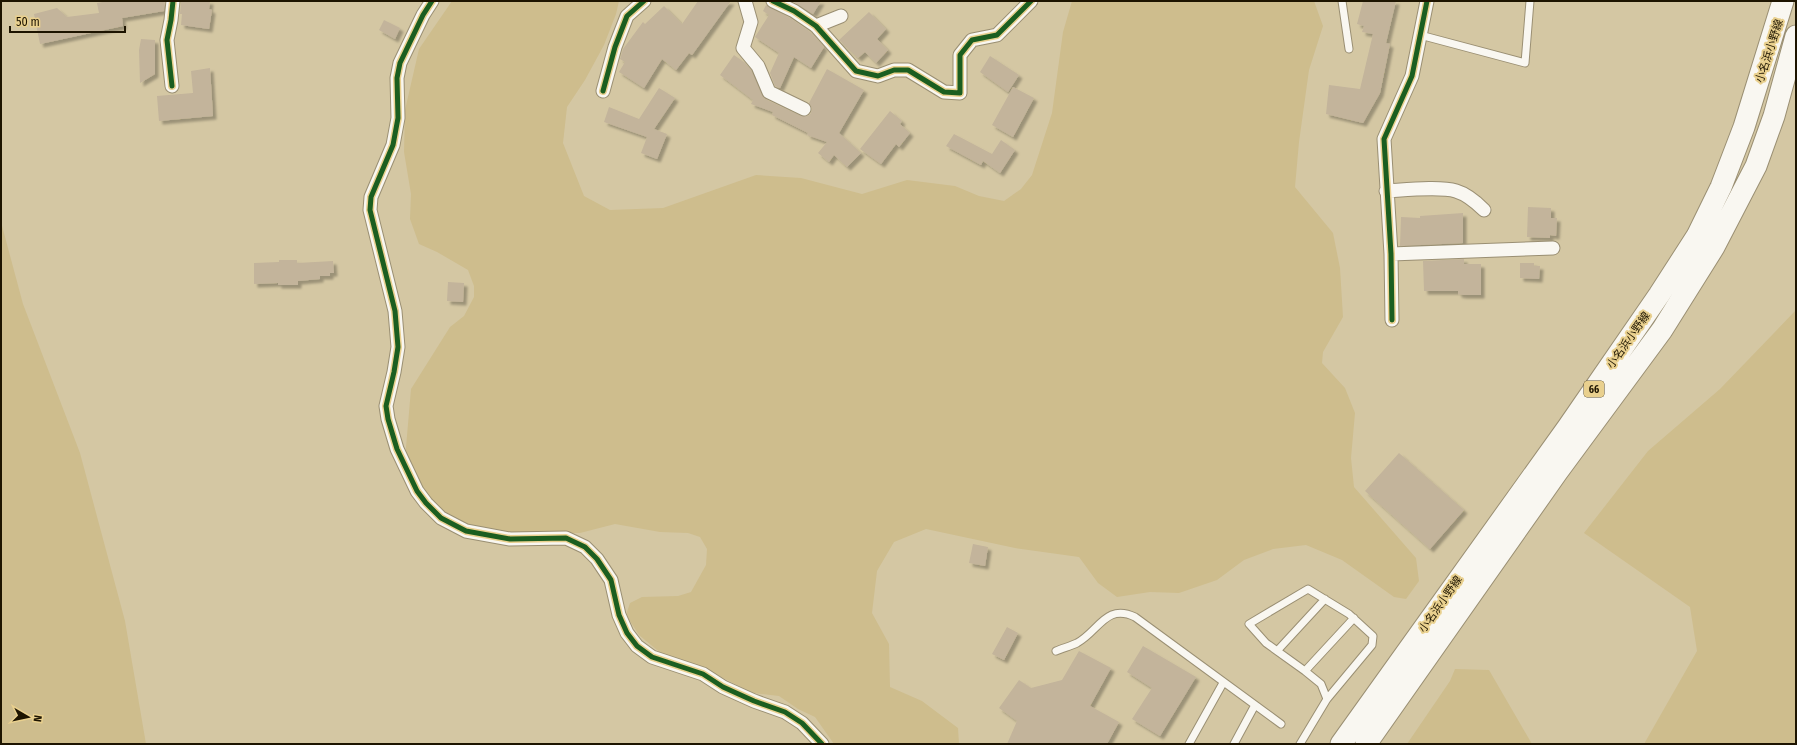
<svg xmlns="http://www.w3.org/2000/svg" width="1797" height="745" font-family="'Fira Sans Condensed','Noto Sans JP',sans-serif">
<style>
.green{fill:#cebd8d}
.building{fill:#c3b49b;filter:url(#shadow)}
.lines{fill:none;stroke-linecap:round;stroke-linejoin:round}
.lane-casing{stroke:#9a8f73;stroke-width:9}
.street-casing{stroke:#9a8f73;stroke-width:15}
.primary-casing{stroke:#9a8f73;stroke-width:23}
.lane{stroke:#f9f7f1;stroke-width:7}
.street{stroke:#f9f7f1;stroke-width:13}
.primary{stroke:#f9f7f1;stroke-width:21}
.cycleway-casing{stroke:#e9d08e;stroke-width:8}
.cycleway{stroke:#1b5e20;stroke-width:5}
.labels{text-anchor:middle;stroke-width:4;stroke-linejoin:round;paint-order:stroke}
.shield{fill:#e9d08e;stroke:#5a4c2b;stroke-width:1}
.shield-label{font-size:10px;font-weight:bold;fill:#1d1400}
.street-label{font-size:11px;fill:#1d1400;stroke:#e9d08e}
</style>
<defs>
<filter id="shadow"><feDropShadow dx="3.5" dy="3.5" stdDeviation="1" flood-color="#0004"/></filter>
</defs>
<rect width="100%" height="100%" fill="#d4c7a3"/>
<path class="green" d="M452,1H619L616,14L604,45L585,80L567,107L563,143L584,196L610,210L663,208L756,175L801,178L862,194L907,180L955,186L979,196L1004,201L1021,189L1032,175L1052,113L1063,32L1072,1H1314L1323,26L1309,70L1299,142L1295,187L1333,233L1340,268L1343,317L1323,352L1322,363L1345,388L1355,413L1351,458L1354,487L1416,558L1419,581L1406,599L1394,597L1342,560L1306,545L1273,549L1244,560L1217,580L1179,593L1150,592L1117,597L1098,583L1079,557L1015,548L926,529L894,542L877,571L872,613L889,644L890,687L922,701L958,728L959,744H834L815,717L798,709L779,696L753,693L719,676L663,655L639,635L626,615L630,603L642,597L678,596L691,592L706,565L707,549L700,537L688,533L660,532L615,524L580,533H509L465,524L432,505L405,459L411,389L450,327L464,316L474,297V286L468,270L437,252L419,244L410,219L411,194L404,152L405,110L419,49Z
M1,222L23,304L80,453L125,621L146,744H1Z
M1796,310V744H1644L1697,651L1690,607L1584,533L1648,451L1720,389Z
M1455,669L1489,670L1532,744H1407L1450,681Z"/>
<path class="building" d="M108,1H165L164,11L122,18L123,26L40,44L34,14L57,8L67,17L99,13L97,3Z
M181,1H210L209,9L212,10L209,29L181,25L182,14H180Z
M698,1H731L692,55L689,53L676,70L662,59L644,88L619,72L625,62L620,59L623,49L643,22L645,24L664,6L682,24Z
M792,1H821L813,14Z
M1363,1H1396L1386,43L1390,44L1380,93L1363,123L1326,114L1329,85L1360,89L1373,34L1362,32L1364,26L1357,24Z
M766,5L790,18L809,31L824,47L811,68L794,57L780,88L775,86L770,73L779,53L755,37L769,15L763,11Z
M869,12L886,29L877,39L888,50L876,63L865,52L858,58L839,40Z
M384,20L400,28L395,39L379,30Z
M141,39L155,40V74L140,83L139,50Z
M734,55L745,63L751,70L762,95L765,99L801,116H808L811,113L812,108L809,103L827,69L864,90L839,133L861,153L847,167L834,155L829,162L818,153L827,142L807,135L808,133L772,115L773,112L751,104L753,100L720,75Z
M990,56L1019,75L1008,92L980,72Z
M210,68L213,116L159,121L157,96L193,93L191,71Z
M1013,87L1034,98L1013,137L992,125Z
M659,88L675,98L654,129L667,134L657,159L641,153L647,137L604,122L609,107L639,119Z
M890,111L902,121L900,124L910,133L899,147L896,144L881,164L860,149Z
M954,134L992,154L1001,140L1015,150L1000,173L983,161L981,165L946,146Z
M1528,207L1551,208V218H1557L1556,236L1550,235V238L1527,237Z
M1463,213V243L1400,246L1401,217L1420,218V216Z
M1464,259V264H1481V295H1463L1458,294V291H1424L1423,261Z
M279,260H297V263L333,261L334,273H330V276H320V279L298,281V285H278V283L254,284V263L279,262Z
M1520,263H1534V266H1540L1539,279L1520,278Z
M448,282L464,283L463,302L447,301Z
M1399,453L1464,510L1430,549L1365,491Z
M973,544L988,547L985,566L969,563Z
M1007,627L1018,633L1004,660L992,654Z
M1143,646L1196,677L1160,736L1132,719L1152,688L1127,672Z
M1079,651L1111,668L1090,706L1119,722L1107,744H1007L1017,721L999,708L1019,680L1031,688L1062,680Z"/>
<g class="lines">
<defs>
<path id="lane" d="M1342,1L1349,49
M1420,35L1525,63L1530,1
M1056,651C1063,648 1071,646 1077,643C1099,631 1106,603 1135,617L1281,724
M1277,651L1325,599
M1305,671L1354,618
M1189,744L1223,683
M1234,744L1255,705
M1300,744L1327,699L1372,645L1373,636L1349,614L1308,589L1249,624L1266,643L1305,671L1321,684L1327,699"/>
<path id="street" d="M432,1L423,15L400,63L397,78L398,118L393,145L371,197L370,210L395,311L398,347L394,372L386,406L388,419L397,449L417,491L426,503L441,518L466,531L510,539L566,538L585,547L597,559L611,580L619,615L627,633L637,646L652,657L703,674L723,687L754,701L785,712L802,723L822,744
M745,1L751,22L743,48L758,66L769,92L804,109
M773,1L794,11L816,26L856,71L878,76L894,70H908L944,92L960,93V55L972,40L997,35L1031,1
M816,26L841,16
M172,86L167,40L171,20L173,1
M603,91L615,47L627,16L644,1
M1386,191C1404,190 1440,186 1456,191C1466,194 1477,203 1484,210
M1391,254L1553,248
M1392,320L1391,254L1384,139L1412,76L1427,1"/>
<path id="primary" d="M1341,744L1568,427L1659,295L1697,236L1721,187L1744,127L1783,1
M1366,744L1558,471L1662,330L1714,247L1756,166L1774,116L1796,36"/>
</defs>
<use href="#lane" class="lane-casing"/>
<use href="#street" class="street-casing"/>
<use href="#primary" class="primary-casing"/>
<use href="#lane" class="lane"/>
<use href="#street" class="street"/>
<use href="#primary" class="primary"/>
<defs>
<path id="cycleway" d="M432,1L423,15L400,63L397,78L398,118L393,145L371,197L370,210L395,311L398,347L394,372L386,406L388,419L397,449L417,491L426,503L441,518L466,531L510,539L566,538L585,547L597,559L611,580L619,615L627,633L637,646L652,657L703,674L723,687L754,701L785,712L802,723L822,744
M773,1L794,11L816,26L856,71L878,76L894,70H908L944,92L960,93V55L972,40L997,35L1031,1
M172,86L167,40L171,20L173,1
M603,91L615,47L627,16L644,1
M1392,320L1391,254L1384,139L1412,76L1427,1"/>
</defs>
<use href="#cycleway" class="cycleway-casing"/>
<use href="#cycleway" class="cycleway"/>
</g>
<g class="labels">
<rect class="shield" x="1584" y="381" width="20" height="16" rx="3"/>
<g class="shield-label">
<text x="1594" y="393">66</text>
</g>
<g class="street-label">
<text transform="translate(1769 51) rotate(-72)" y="4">小名浜小野線</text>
<text transform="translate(1628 340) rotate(-55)" y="4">小名浜小野線</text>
<text transform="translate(1440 604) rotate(-55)" y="4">小名浜小野線</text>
</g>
</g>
<rect width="1797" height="745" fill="none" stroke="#1d1400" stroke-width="4"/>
<g transform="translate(28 717) rotate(99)" stroke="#e9d08e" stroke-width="3" paint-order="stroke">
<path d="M0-3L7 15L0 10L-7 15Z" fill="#1d1400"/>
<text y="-6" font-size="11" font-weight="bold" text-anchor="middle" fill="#1d1400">N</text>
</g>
<path d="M10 26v6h115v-6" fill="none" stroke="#1d1400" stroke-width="2"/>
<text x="16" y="26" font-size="12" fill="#1d1400" stroke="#e9d08e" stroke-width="3" paint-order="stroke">50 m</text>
</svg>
